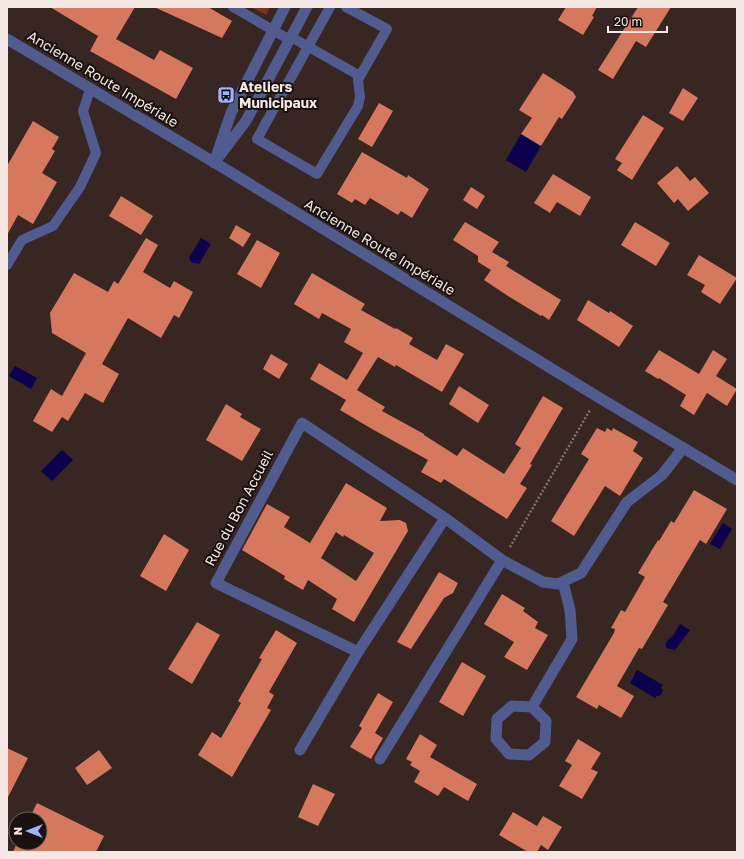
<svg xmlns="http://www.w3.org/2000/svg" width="744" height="859" font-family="'Golos Text',sans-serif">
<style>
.green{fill:#793421}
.water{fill:#0b014c}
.building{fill:#d6785e;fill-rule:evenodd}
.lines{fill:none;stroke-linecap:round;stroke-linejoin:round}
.path{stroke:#81726e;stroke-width:2.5;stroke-dasharray:2 2;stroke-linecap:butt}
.service{stroke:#505c8f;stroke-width:10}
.minor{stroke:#505c8f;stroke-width:11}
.labels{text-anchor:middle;stroke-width:4;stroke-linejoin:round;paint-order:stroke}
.street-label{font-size:14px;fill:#f4e8e4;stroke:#19110f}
.poi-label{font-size:14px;font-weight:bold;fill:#f4e8e4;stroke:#19110f;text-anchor:start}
</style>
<rect width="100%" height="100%" fill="#372621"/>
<path class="green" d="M251,7H270L266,15Z"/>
<path class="water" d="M521,134L541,146L526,172L506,160Z
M201,238L211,244L199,264L196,263H192L189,258Z
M15,366L37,378L31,389L9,376Z
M62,450L73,460L52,481L41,471Z
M723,523L732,529L720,549L710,544Z
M680,624L690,630L675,650L666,648C665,639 670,640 674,634C676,631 678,627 680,624Z
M637,670L663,685L661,688L663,691L661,695L657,696L655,698L630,683Z"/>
<path class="building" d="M50,7H135L116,39L154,60L160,50L193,68L176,99L90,51L98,36Z
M154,7H208L232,21L222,38Z
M566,7H597L592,16L594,17L583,35L558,20Z
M638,7H671L646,47L636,41L613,79L598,70Z
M543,73L573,92L576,97L562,119L559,117L541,146L521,134L532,118L519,110Z
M683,88L698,98L683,121L669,113Z
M379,103L393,111L372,147L358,139Z
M643,115L664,128L632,180L617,170L622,163L615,159Z
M33,121L59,137L52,149L55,151L42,173L57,182L33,224L18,215L7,235V166Z
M362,152L407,178L408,175L429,189L412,218L401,211L398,215L370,198L365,205L355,199L352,203L337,194Z
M677,166L690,181L695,177L709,193L688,211L678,199L674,203L657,183Z
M553,174L591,197L580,216L557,202L550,213L534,203Z
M471,187L485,196L477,209L463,200Z
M121,196L153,216L141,235L109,216Z
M465,222L499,242L492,252L509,262L506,266L561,300L549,320L542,315L541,316L508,296L484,280L491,270L478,262V256L453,240Z
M635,222L670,243L656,266L621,245Z
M236,225L251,234L243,247L229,238Z
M146,238L158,245L143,272L170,288L174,281L193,292L179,318L174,315L161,338L128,318L102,364L119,374L103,403L85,393L68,421L62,417L52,432L33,421L51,389L62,396L86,353L52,333L50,313L74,273L108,292L114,281L118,284Z
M257,240L280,253L261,288L237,274Z
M699,255L737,278L720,304L701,292L705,285L687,275Z
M312,273L365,304L361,310L395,329L396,328L413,338L409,344L437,360L446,344L464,354L442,392L396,365L395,367L378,357L357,390L385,407L382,411L424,434V435L457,456L463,448L504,474L521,448L515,444L543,396L563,408L530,464L532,465L520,484L527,488L507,519L444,479L441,483L421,472L428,460L372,429L340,410L346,400L310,379L319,363L347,380L363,353L344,342L351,329L322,313L319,319L294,304Z
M588,300L609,313L610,311L633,326L619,347L577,320Z
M659,350L699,374L713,350L727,359L716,376L737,389L727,406L707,393L694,415L680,406L686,395L659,378L658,379L645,371Z
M271,354L288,364L279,379L263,369Z
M459,386L489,405L478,423L449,404Z
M226,404L242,414L240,417L261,429L242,461L206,440Z
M597,428L605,432L607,428L612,431L613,428L638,442L633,451L643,458L620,496L605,486L574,536L551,521L589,459L581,454Z
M346,483L387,508L380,521L400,520L406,523L408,531L354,622L332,609L337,599L308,580L303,590L284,579L285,576L242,550L267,504L290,517L284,527L310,543ZM336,532L343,537L344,535L374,553L356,581L321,558Z
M694,490L727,509L706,544L700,540L663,602L668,605L642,649L639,648L617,686L634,696L621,718L599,705L597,709L576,697L614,633L615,629L611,628L621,610L625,612L645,577L638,573L658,540L659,541L671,521L674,523Z
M164,534L189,550L166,591L140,576Z
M439,572L458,583L453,593L444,598L411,649L397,642Z
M502,594L525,608L523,611L538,622L535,628L548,635L527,670L504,657L514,642L484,624Z
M197,622L220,635L192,684L168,669Z
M276,630L297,643L269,692L274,695L267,708L271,710L232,777L198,755L212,732L221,738L241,703L238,701L262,659L259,658Z
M462,662L486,676L463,716L439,702Z
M378,693L393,702L375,733L383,738L371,759L350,747L362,728L359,726Z
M420,734L437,745L430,757L477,784L468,801L444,787L438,796L414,782L420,771L410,765L412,762L406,759Z
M578,739L601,753L591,769L598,772L582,799L559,786L572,765L565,761Z
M7,748L28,758L7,799Z
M99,750L112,768L87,785L75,768Z
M313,784L335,794L318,826L298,817Z
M37,803L104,836L96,852H13L17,843H40V819H29Z
M513,812L537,826L543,816L562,827L548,850L541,845L537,852H528L499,835Z"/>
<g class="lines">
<path class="path" d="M510,547L590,410"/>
<path class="service" d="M233,7L290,40
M330,7L257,139L317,174L358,106L360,97L358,80L360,76L387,29L346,7
M291,37L360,76
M7,265L22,240L53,226L80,187L96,153L83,111L90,90"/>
<path class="minor" d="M7,39L222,167L598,397L737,480
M217,154L231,113L285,7
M214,163L246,121L307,7
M445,518L358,652L216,583L302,423L445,518L502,560L543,582L558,584L581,573L627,502L662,475L683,448
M512,706L532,707L546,721L545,742L529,755L509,754L496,739L497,719Z
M532,707L572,639L570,610L563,582
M300,750L358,652
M380,759L502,560"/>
</g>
<defs>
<symbol id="bus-square" viewBox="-11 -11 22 22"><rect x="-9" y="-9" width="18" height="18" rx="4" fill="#a0b3fd" stroke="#19110f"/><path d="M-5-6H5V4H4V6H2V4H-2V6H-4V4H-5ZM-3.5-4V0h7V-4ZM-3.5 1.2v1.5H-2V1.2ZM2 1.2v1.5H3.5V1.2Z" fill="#111"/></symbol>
</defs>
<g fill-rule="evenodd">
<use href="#bus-square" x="216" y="85" width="20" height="20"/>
</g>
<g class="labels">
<g class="street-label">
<text transform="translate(103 79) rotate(31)" y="5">Ancienne Route Impériale</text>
<text transform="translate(380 247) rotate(31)" y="5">Ancienne Route Impériale</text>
<text transform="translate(239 508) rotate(-62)" y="5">Rue du Bon Accueil</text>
</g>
<g class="poi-label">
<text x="239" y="92">Ateliers<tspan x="239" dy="16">Municipaux</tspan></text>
</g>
</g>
<rect width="744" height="859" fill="none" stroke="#f4e8e4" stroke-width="16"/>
<g transform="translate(28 831) rotate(270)"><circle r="19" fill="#19110f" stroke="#716764"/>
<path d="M0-3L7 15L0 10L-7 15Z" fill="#a0b3fd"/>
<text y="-6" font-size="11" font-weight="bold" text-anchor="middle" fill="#f4e8e4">N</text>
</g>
<path d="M608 26v6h59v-6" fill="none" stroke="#f4e8e4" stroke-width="2"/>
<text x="614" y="26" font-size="12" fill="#f4e8e4" stroke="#19110f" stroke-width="3" paint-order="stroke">20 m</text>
</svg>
